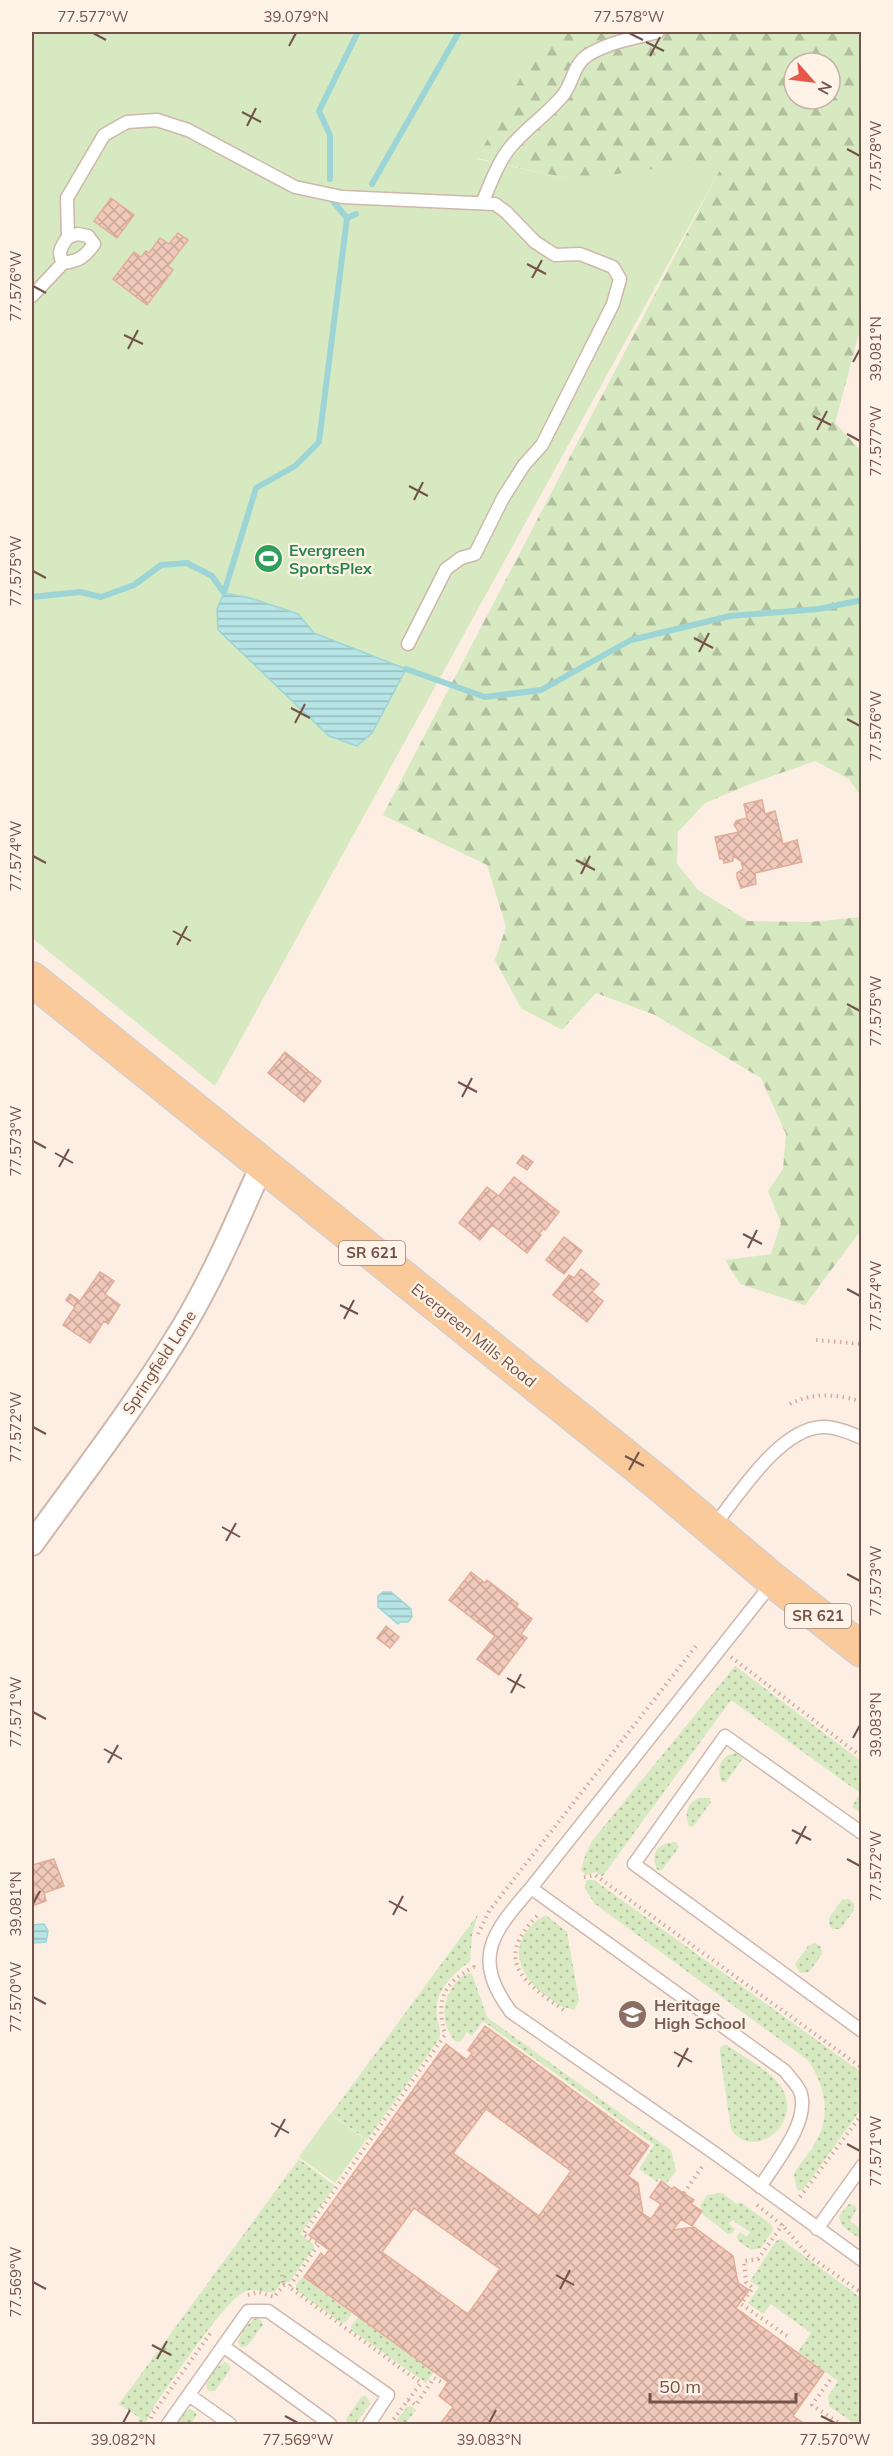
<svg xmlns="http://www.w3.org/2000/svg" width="893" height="2456" font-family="Mulish,sans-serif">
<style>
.grass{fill:url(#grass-dots)}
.forest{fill:url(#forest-firs);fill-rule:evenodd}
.green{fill:#d6e9c1}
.water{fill:url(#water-rules);stroke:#9dd5d7;stroke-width:1.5}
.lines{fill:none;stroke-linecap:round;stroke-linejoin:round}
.stream{stroke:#9dd5d7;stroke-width:6}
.building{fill:url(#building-cross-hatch);stroke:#e3ad9a;stroke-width:1.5;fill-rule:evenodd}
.lane-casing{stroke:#cfb7ac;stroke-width:15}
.street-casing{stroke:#cfb7ac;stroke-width:26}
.primary-casing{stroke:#d8cfcc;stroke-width:36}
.path{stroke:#d5ac9d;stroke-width:4;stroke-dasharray:1.5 4.5;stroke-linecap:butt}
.lane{stroke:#fff;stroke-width:12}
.street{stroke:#fff;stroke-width:22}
.primary{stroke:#faca9b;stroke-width:33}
.ticks{fill:none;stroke:#735249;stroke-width:2}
.labels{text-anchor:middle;stroke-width:4.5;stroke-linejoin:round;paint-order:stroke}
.shield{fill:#fff3e8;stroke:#9d8279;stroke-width:1.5}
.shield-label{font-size:15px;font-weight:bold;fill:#735249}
.leisure-label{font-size:16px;font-weight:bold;fill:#27864d;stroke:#fff3e8;text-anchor:start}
.street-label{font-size:16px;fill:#735249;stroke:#fff3e8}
.education-label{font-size:16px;font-weight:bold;fill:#785e54;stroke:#fff3e8;text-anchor:start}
.neatline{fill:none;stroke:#735249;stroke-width:2}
.ticks-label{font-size:15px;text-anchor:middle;fill:#735249}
</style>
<defs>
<pattern id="grass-dots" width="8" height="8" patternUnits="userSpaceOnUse" patternTransform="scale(1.5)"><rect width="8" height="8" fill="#d6e9c1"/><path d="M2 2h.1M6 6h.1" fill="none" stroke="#b2bf9f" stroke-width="1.8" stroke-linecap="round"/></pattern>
<pattern id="forest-firs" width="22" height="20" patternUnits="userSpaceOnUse" patternTransform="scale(1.5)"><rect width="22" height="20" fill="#d6e9c1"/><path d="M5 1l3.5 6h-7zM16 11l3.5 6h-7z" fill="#b2bf9f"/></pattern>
<pattern id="water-rules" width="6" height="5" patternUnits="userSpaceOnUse" patternTransform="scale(1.5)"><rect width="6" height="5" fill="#b7e4e5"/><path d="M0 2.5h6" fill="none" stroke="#99bbbc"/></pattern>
<pattern id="building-cross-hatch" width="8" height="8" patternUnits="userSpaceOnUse" patternTransform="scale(1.5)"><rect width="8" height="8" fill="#f1c9ba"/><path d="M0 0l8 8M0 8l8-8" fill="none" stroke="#c8a699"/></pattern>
</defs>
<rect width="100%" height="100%" fill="#fceee2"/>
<path class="grass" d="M735,1666L861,1761V1814L852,1807L860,1793L731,1700L602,1877L596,1872L586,1875L581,1870L585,1856L592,1841Z
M740,1753L743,1758L726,1782H722C715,1766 722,1753 740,1753Z
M698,1798H710L711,1802L693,1827L689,1826C684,1813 687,1805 698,1798Z
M668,1843L676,1842L679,1847L662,1870L658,1871C651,1859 654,1846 668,1843Z
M587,1880H594L861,2072V2109L803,2190H797L794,2175C798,2165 807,2156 813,2147C832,2117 826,2089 809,2061L594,1903L584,1887Z
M849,1899L854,1904V1910L840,1929H832L829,1924V1918L842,1900Z
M478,1914L472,1935L470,1961C452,1975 434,1990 437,2016C438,2024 442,2031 439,2039L367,2140L331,2114Z
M546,1915L567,1932L579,2000L574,2010C570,2008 565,2008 561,2006C529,1988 500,1954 535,1922C538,1919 542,1918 546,1915Z
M815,1943L821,1947L822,1954L809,1972L800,1973L795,1964L808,1946Z
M468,1973L472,1974L487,2017L671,2150L676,2171L666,2184L659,2178L657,2182L639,2169L654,2145L483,2021L472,2036L467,2032L461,2041L456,2042C436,2020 443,1987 468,1973Z
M724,2045H727C742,2056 769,2070 779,2084C808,2121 753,2164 731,2129L720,2054V2048Z
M299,2159L335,2186L300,2234L313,2244L314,2248L289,2282L281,2283L275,2292C264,2294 255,2287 244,2292C223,2302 171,2383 154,2406L145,2424H135L140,2418L119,2404Z
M722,2193L737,2204L740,2202L772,2225L773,2230L761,2248L751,2250L738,2241L737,2236L740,2232L747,2237L750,2232L732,2220L729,2224L735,2229L732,2233L728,2234L700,2212L702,2209L700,2206L707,2195Z
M849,2204H852L857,2208L850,2221L861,2229V2239C852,2233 840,2228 839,2216Z
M781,2239L861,2298V2424H855L829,2406L828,2397L838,2381L798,2352L811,2333L771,2304L763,2314L748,2303L759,2287L750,2281L776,2241Z
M302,2277L352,2313L346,2322L341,2323L296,2290V2285Z
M358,2317L434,2372L426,2383L351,2330V2326Z
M256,2318L261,2320L263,2325L247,2346L241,2347L238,2343C239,2335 249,2321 256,2318Z
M225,2362L230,2365V2370L215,2391H209L206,2387C207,2379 217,2366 225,2362Z
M365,2395L371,2403L355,2424H348L346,2419L361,2397Z
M411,2406L416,2410L405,2424H394L407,2407Z
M191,2409L197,2414L191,2424H177L186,2411Z"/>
<path class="forest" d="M191,32H861V326L835,423L861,451V796L849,779L815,761L750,784L705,803L678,832L677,864L698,890L748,921L810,922L861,917V1230L805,1305L740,1284L725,1260L771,1254L781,1223L768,1191L783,1169L786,1134L761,1078L655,1015L596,993L562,1030L521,1008L495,960L506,927L487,865L383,815L725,160L574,180L476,158ZM794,63H830V99H794Z"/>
<path class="green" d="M32,32H545L477,159L574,180L726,159L215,1086L32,938Z
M330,2114L366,2140L335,2183L299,2157Z"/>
<path class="water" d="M224,593L250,598L298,614L314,633L406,669L372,733L357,746L329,736L218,630L217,609Z
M383,1592H391L411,1609L412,1617L408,1622H400L398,1624L378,1607V1596Z
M44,1924L48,1931L46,1942L32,1943V1925Z"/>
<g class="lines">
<path class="stream" d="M330,179V135L319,111L358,32
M372,184L459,32
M331,199L347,218
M224,593L256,488L295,466L319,442L347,218L356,214
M32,597L80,592L101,597L134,585L161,565L187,563L212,576L224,593
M406,669L485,697L541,690L631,640L730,616L819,609L862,600"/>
</g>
<path class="building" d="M111,198L134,215L117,238L94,221Z
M178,233L188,240L168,266L173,270L147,305L113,279L134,252L141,257L146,251L149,253L160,238L169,244Z
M762,800L765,814L775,811L783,844L797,840L802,862L755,873L756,884L741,888L737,877V873L743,869L741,861L733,856V861L724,863L723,859H720L715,837L739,832L734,825L736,821L747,818L744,804Z
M285,1052L321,1081L304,1102L268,1073Z
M523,1155L533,1162L527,1170L517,1163Z
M514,1177L559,1212L545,1230L544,1228L539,1234L541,1235L527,1253L492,1225L480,1240L459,1223L487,1187L499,1196Z
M564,1237L582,1251L564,1274L546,1260Z
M581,1269L599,1284L592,1292L603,1301L587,1322L553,1295L569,1275L574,1278Z
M100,1272L114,1281L105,1294L120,1305L108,1324L104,1321L90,1343L63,1325L75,1307L66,1300L70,1294L80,1301Z
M471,1572L485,1583L487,1580L518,1604L516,1607L532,1619L521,1634L527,1638L499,1675L477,1659L495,1636L449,1600Z
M386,1626L399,1637L390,1648L377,1638Z
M54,1859L64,1886L44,1893L46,1901L32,1906V1865Z
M485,2026L649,2146L628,2176L638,2183L643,2214L651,2219L661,2204L650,2197L661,2181L672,2189L674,2187L694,2200L691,2204L702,2211L692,2226L681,2219L673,2230L694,2227L733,2256L738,2283L749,2290L736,2308L824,2372L793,2416L805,2424H440L453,2407L439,2396L448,2382L304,2277L321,2253L324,2257L329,2250L309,2235L446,2044L467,2060L472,2053L468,2050ZM486,2109L571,2171L539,2216L453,2153ZM414,2208L500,2269L468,2314L382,2252Z"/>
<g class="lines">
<defs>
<path id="lane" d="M482,203C491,183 499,158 515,142C530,125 550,112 564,94C573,81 574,64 588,55C609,42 635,38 658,32
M68,237L67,198L104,135L127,122L157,120L188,130L295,187L342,197L495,204L506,212L535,242L555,255L580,254L613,267L620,279L613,304L542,445L524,465L503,498L475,554L461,558L446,569L408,644
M32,296L63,263C79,261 85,257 94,244L88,236L78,234L68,237C61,247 57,252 63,263
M713,1527C738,1496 779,1429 822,1427C834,1426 851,1433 862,1438
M773,1582L531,1888C492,1933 471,1958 511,2012L713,2152L862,2260
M862,1833L725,1736L634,1864L862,2031
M531,1888L785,2071C790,2078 799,2086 801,2094C809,2123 775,2163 760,2187
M817,2229L862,2166
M223,2346L330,2424
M189,2395L230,2424
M168,2424L248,2311H268L388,2395L369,2424"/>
<path id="street" d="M32,1544C84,1472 139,1401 185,1324C215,1273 238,1219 262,1165"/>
<path id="primary" d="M32,979L657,1482L774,1581L862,1650"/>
</defs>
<use href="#lane" class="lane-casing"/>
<use href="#street" class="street-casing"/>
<use href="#primary" class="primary-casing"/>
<path class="path" d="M816,1340L862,1344
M790,1404C812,1392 839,1394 862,1402
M731,1657L862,1757
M584,1877L595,1875L862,2068
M537,1916C492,1962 525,1983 565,2011
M478,1934L489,1911L696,1646
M684,2193L704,2164
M800,2197L862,2114
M757,2205L782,2225L809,2256L862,2293
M783,2224L758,2259L744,2261L746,2282L753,2288L741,2304L790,2338
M282,2275L284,2285
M248,2295L259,2292L274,2297L284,2285L289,2287
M830,2380L812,2405L840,2424
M408,2400L416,2405L434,2378L441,2382
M149,2424L152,2415L212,2331
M390,2424L421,2383L289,2287L319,2244L303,2234L445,2035C436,2000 442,1984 474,1967L475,1970"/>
<use href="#lane" class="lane"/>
<use href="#street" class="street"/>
<use href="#primary" class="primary"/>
</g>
<path class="ticks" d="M93,33L106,40M629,33L643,40M646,42L664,51M289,46L296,33M650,56L660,37M242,112L261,122M247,126L256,108M847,149L860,156M527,264L546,274M532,278L542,260M33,286L46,293M124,335L143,344M128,349L138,330M853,362L860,349M813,416L831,425M817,430L827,411M847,434L860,441M409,486L428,496M414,500L423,482M33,571L46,578M694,638L713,648M699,652L709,633M291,708L310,718M847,719L860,726M295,723L305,704M33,856L46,863M576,860L595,870M581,874L590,856M173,931L191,941M177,945L187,926M847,1004L860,1011M458,1082L477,1092M462,1097L472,1078M33,1141L46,1148M55,1153L73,1163M59,1167L69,1149M743,1234L762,1244M748,1248L757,1230M847,1289L860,1296M340,1305L358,1314M344,1319L354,1300M33,1427L46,1434M625,1456L644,1466M629,1470L639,1452M222,1527L240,1537M226,1541L236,1523M847,1574L860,1581M507,1678L525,1688M511,1693L521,1674M33,1712L46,1719M853,1738L860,1725M104,1749L122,1759M108,1763L118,1745M792,1830L811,1840M796,1844L806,1826M847,1859L860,1866M389,1901L407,1911M33,1904L40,1891M393,1915L403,1896M33,1997L46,2004M674,2052L692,2062M678,2067L688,2048M271,2123L289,2133M275,2137L285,2119M847,2144L860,2151M556,2275L574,2285M33,2282L46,2289M560,2289L570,2270M152,2345L171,2355M157,2359L167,2341M285,2416L298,2423M821,2416L835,2423M123,2423L130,2410M489,2423L496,2410"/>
<defs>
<symbol id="stadium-disc" viewBox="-11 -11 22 22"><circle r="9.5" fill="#2e9e5b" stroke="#fff3e8"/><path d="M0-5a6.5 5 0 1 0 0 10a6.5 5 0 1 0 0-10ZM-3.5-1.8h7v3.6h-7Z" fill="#fff"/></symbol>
<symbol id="school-disc" viewBox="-11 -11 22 22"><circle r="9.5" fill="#8d6e63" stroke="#fff3e8"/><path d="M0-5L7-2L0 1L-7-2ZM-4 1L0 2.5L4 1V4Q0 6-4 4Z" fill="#fff"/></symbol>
</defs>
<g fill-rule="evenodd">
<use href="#stadium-disc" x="252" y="542" width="33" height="33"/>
<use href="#school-disc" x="616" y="1998" width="33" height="33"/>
</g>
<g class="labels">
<g class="shield">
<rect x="339" y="1241" width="66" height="24" rx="4.5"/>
<rect x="785" y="1604" width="66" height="24" rx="4.5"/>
</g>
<g class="shield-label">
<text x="372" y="1258">SR 621</text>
<text x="818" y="1621">SR 621</text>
</g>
<g class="leisure-label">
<text x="289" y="556">Evergreen<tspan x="289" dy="18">SportsPlex</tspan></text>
</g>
<g class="street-label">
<text transform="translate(474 1335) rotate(39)" y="6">Evergreen Mills Road</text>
<text transform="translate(159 1362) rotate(-57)" y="6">Springfield Lane</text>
</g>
<g class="education-label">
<text x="654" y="2011">Heritage<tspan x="654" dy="18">High School</tspan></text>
</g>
</g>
<rect width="893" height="2456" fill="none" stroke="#fff3e8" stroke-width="66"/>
<g transform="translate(812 81) rotate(118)"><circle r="28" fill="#fff3e8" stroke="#c7b3a8" stroke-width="1.5"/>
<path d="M0-4.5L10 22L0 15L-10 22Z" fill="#e55748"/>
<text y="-9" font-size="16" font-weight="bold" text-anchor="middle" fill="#735249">N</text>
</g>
<path d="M650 2393v9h146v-9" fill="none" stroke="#735249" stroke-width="3"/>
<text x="659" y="2393" font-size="18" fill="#735249" stroke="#fff3e8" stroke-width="4.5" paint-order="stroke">50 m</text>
<rect x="33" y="33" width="827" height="2390" class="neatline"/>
<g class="ticks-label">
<text x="93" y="22">77.577°W</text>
<text x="296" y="22">39.079°N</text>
<text x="629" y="22">77.578°W</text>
<text transform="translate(876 156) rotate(-90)" y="5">77.578°W</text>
<text transform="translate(16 286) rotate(-90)" y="5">77.576°W</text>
<text transform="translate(876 349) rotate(-90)" y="5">39.081°N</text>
<text transform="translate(876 441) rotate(-90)" y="5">77.577°W</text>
<text transform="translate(16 571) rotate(-90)" y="5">77.575°W</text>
<text transform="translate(876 726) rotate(-90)" y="5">77.576°W</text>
<text transform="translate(16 856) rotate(-90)" y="5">77.574°W</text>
<text transform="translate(876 1011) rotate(-90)" y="5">77.575°W</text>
<text transform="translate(16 1141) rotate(-90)" y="5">77.573°W</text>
<text transform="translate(876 1296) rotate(-90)" y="5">77.574°W</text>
<text transform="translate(16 1427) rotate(-90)" y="5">77.572°W</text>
<text transform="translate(876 1581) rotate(-90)" y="5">77.573°W</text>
<text transform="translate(16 1712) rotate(-90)" y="5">77.571°W</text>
<text transform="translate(876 1725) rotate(-90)" y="5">39.083°N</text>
<text transform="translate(876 1866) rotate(-90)" y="5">77.572°W</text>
<text transform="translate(16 1904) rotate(-90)" y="5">39.081°N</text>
<text transform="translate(16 1997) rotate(-90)" y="5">77.570°W</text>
<text transform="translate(876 2151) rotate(-90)" y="5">77.571°W</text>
<text transform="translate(16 2282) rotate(-90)" y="5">77.569°W</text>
<text x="123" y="2445">39.082°N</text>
<text x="298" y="2445">77.569°W</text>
<text x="489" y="2445">39.083°N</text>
<text x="835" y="2445">77.570°W</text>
</g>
</svg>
